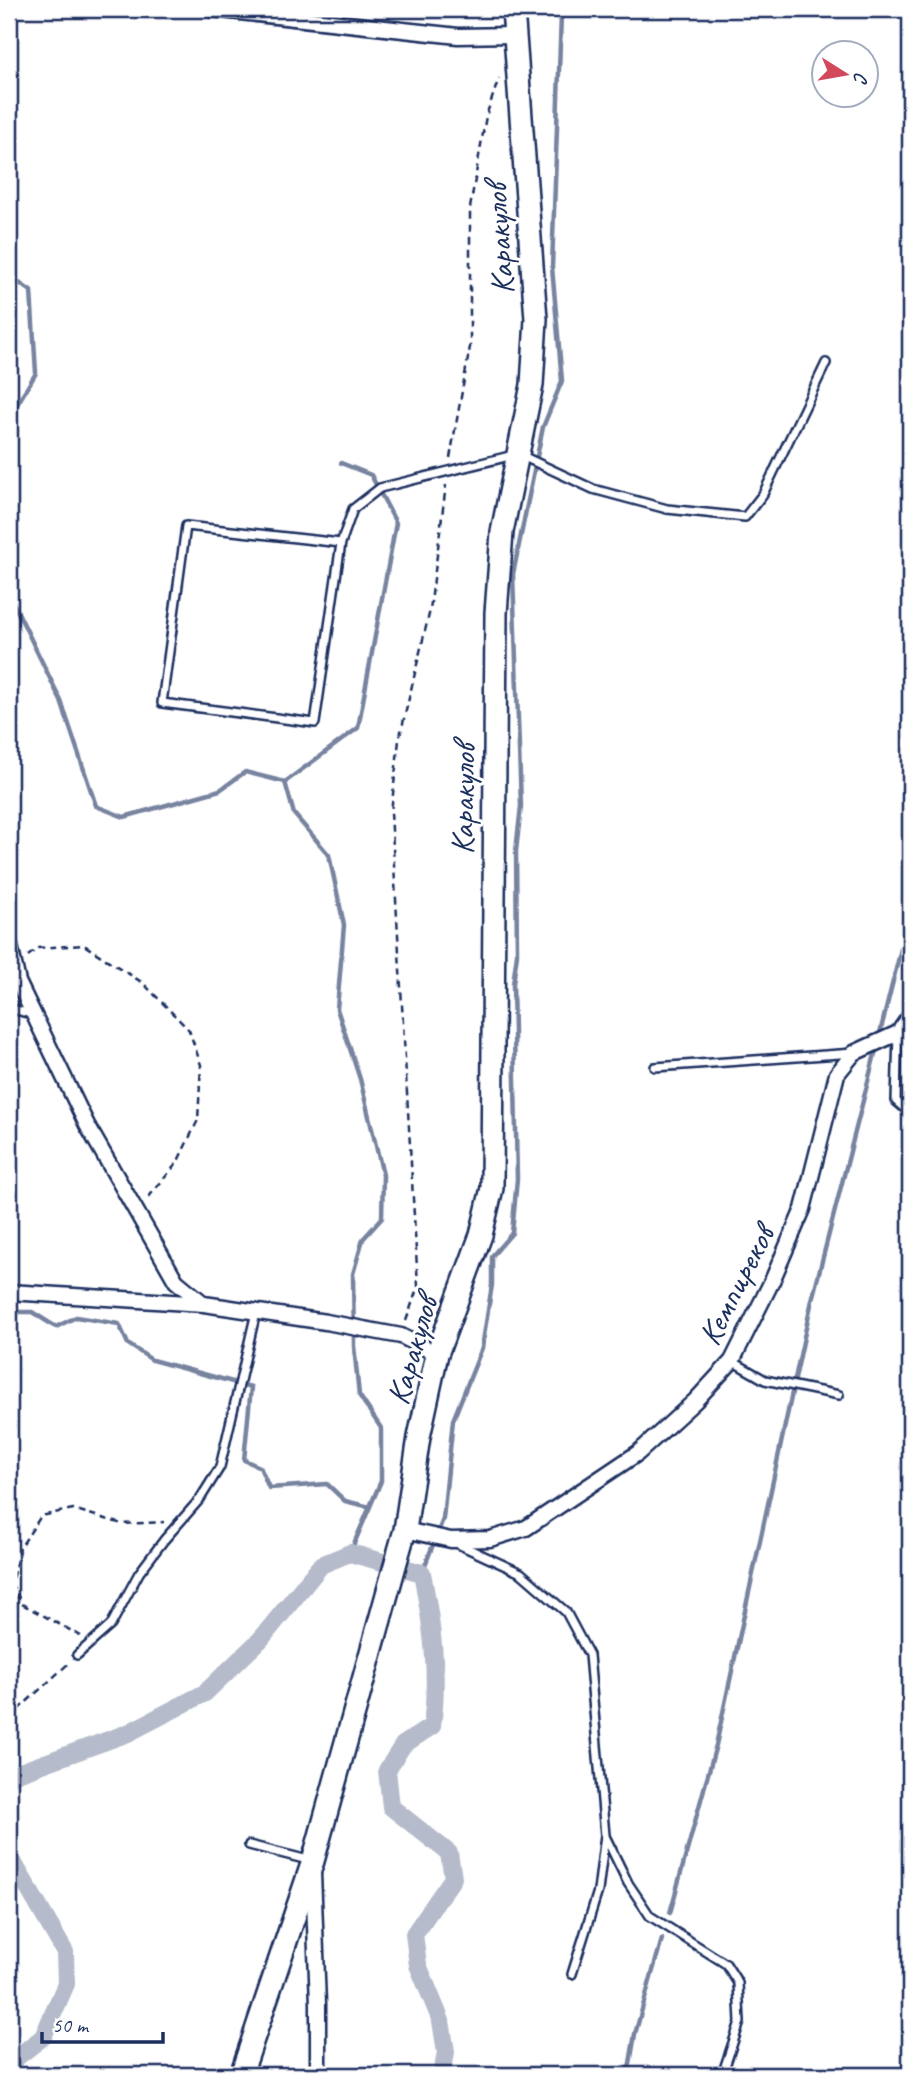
<svg xmlns="http://www.w3.org/2000/svg" width="919" height="2084" font-family="Caveat,sans-serif">
<style>
.lines{fill:none;stroke-linecap:round;stroke-linejoin:round}
.stream{stroke:#77839f;stroke-width:4.5}
.canal{stroke:#b5bbca;stroke-width:18}
.lane-casing{stroke:#1b2f5e;stroke-width:12}
.street-casing{stroke:#1b2f5e;stroke-width:19}
.secondary-casing{stroke:#1b2f5e;stroke-width:26}
.path{stroke:#1b2f5e;stroke-width:2.5;stroke-dasharray:7 5;stroke-linecap:butt}
.lane{stroke:#fff;stroke-width:7}
.street{stroke:#fff;stroke-width:14}
.secondary{stroke:#fff;stroke-width:21}
.labels{text-anchor:middle;stroke-width:6;stroke-linejoin:round;paint-order:stroke}
.street-label{font-size:33px;fill:#1b2f5e;stroke:#fff}
</style>
<rect width="100%" height="100%" fill="#fff"/>
<filter id="ink" filterUnits="userSpaceOnUse"><feTurbulence type="fractalNoise" baseFrequency=".0143" numOctaves="2"/><feDisplacementMap in="SourceGraphic" scale="14" xChannelSelector="R" yChannelSelector="G"/><feConvolveMatrix kernelMatrix="1 2 1 2 8 2 1 2 1" color-interpolation-filters="sRGB"/></filter>
<g filter="url(#ink)">
<g class="lines">
<path class="stream" d="M9,276L31,291L36,373L10,416L9,434
M341,463L371,475L396,523L358,728L285,782L294,814L329,855L344,925L337,1009L360,1079L383,1175L382,1218L363,1239L353,1274L354,1346L359,1395L381,1428V1481L350,1553
M9,594L61,701L96,806L124,817L220,790L245,772L285,782
M879,1037L910,913
M9,1312H32L56,1327L76,1317L119,1324L128,1344L152,1360L251,1387L244,1460L260,1467L269,1488L327,1484L345,1501L370,1507
M422,1573L443,1519L453,1420L482,1348L492,1285V1256L512,1233L517,1179L513,984L517,954L516,851L521,806L513,574L543,427L562,381L552,267L561,15L564,9
M670,1913L716,1745L812,1300L877,1046
M628,2075L635,2034L662,1939"/>
<path class="canal" d="M9,1778L12,1775L128,1733L205,1693L261,1639L321,1565L350,1553L422,1573C432,1624 439,1674 432,1726L403,1745L387,1770L391,1807L449,1853L453,1878L414,1934L418,1965L441,2021L446,2052L442,2075
M9,1855L65,1952L66,1984L43,2037L16,2058L9,2061"/>
<defs>
<path id="lane" d="M341,543L186,526L162,703L315,723L341,543L353,509L380,488L518,454L593,489L667,509L745,517L763,494L826,363
M9,1008L34,1015
M910,1036L898,1033L896,1101L910,1113
M655,1067L854,1053
M732,1361L765,1380L839,1395
M458,1544L521,1573L566,1612L589,1655L605,1835L598,1891L572,1974
M77,1655L111,1625L139,1573L164,1540L200,1499L220,1467L256,1312
M605,1836L628,1883L650,1916L726,1964L738,1983L740,2022L722,2075
M249,1845L312,1861"/>
<path id="street" d="M211,9L458,36L513,35
M9,941L18,982L87,1125L176,1281L204,1304
M9,1292L204,1304L326,1322L401,1336L437,1354
M405,1530L451,1540L490,1539L526,1528L638,1453L695,1401L732,1361L772,1281L803,1209L837,1074L854,1053L898,1033L910,1016
M313,1873L318,2004V2075"/>
<path id="secondary" d="M241,2075L313,1861L399,1551L405,1530L419,1437L437,1354L481,1235L492,1188L496,613L502,532L532,385L536,319L513,9"/>
</defs>
<use href="#lane" class="lane-casing"/>
<use href="#street" class="street-casing"/>
<use href="#secondary" class="secondary-casing"/>
<path class="path" d="M450,458L470,347V208L486,116L499,78
M28,956L38,948L84,945L143,983L189,1030L201,1065L198,1120L177,1163L147,1199
M406,1321L418,1286L391,812L399,740L430,610L446,485
M81,1636L22,1604L11,1583L20,1548L41,1516L73,1509L122,1524L164,1522
M9,1718L70,1662"/>
<use href="#lane" class="lane"/>
<use href="#street" class="street"/>
<use href="#secondary" class="secondary"/>
</g>
</g>
<g class="labels">
<g class="street-label">
<text transform="translate(498 239) rotate(-94)" y="12">Каракулов</text>
<text transform="translate(462 799) rotate(-89)" y="12">Каракулов</text>
<text transform="translate(735 1285) rotate(-63)" y="12">Кемпиреков</text>
<text transform="translate(411 1350) rotate(-74)" y="12">Каракулов</text>
</g>
</g>
<rect width="919" height="2084" fill="none" stroke="#fff" stroke-width="35"/>
<rect x="18" y="18" width="884" height="2049" fill="none" stroke="#1b2f5e" stroke-width="2.5" filter="url(#ink)"/>
<g transform="translate(845 74) rotate(101)"><circle r="33" fill="#ffffff" stroke="#a4acbf" stroke-width="2"/>
<path d="M0-5L12 26L0 18L-12 26Z" fill="#d1495b"/>
<text y="-10" font-size="19" font-weight="bold" text-anchor="middle" fill="#1b2f5e">С</text>
</g>
<path d="M42 2032v10h121v-10" fill="none" stroke="#1b2f5e" stroke-width="3.5"/>
<text x="52" y="2032" font-size="21" fill="#1b2f5e" stroke="#ffffff" stroke-width="5" paint-order="stroke">50 m</text>
</svg>
